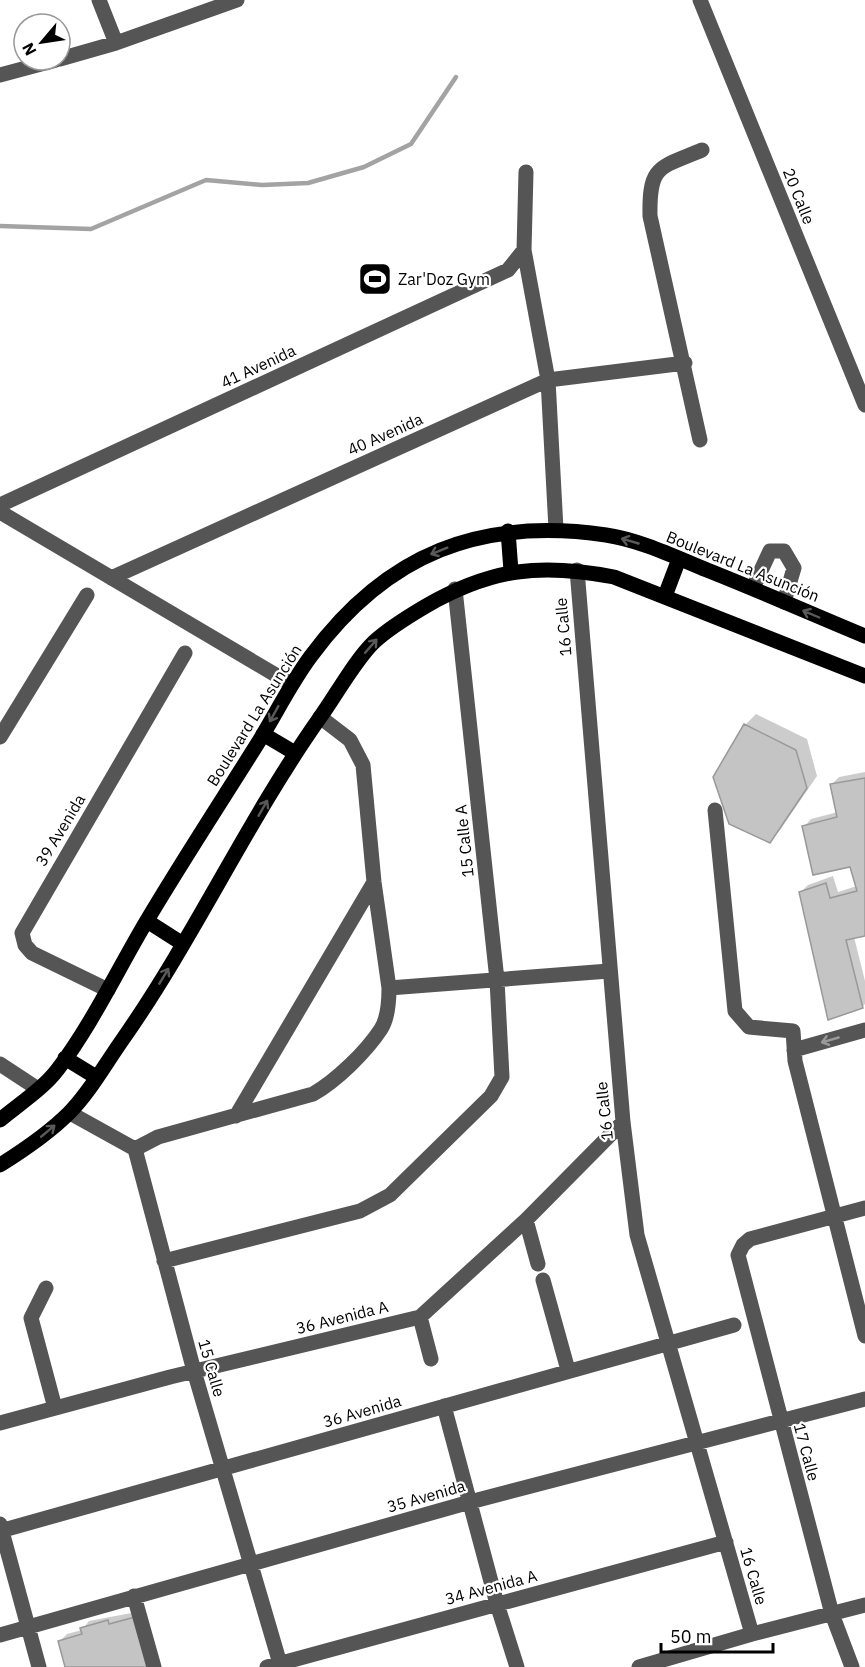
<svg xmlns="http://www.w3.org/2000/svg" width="865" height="1667" font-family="'IBM Plex Sans',sans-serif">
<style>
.shadow{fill:#0003}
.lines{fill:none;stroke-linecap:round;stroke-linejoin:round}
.stream{stroke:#a3a3a3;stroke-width:4.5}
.building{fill:#c4c4c4;stroke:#999;stroke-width:1.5}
.minor{stroke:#555;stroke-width:15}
.major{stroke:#000;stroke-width:15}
.oneway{stroke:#595959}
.oneway2{stroke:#999}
.labels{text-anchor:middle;stroke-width:4.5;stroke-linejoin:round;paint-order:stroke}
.street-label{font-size:16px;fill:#000;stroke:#fff}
.poi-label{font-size:16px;fill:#000;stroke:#fff;text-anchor:start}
</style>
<rect width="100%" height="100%" fill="#fff"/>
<path class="shadow" d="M756,714L807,739L817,776L780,830L769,841L745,725Z
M865,772V934L854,937L865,981V1004L862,1007L800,893L808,885L833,876L838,892L857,886L851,865L804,827L811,819L838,812L832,784L839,777Z
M142,1611L67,1667L60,1641L67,1634L82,1630L89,1621Z"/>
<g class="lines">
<path class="stream" d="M0,226L91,229L206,180L262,185L308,183L364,167L411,144L456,77"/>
</g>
<path class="building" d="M744,724L796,750L807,788L770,843L729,824L713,777Z
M865,778V936L846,940L863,1008L828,1020L799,892L826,883L830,898L857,891L850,867L813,875L802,826L837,817L830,784Z
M135,1617L148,1667H65L58,1641L82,1634L80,1628L108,1620L109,1624Z"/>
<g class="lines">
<path class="minor" d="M99,0L116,43
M700,0L865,405
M60,59L116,43L237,0
M0,75L56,60
M526,172L524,250L548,380L556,529
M700,440L650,216C649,165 659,168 702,150
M0,505L508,270L524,250
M0,512L291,684
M577,570L623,1122L637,1235L752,1634
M111,578L548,380L685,363
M753,588L770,551H784L794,568L784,602
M0,737L87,595
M715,810L735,1011L749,1027L793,1031L795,1061L865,1336
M389,988L609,971
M108,990L32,953L25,945L22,933L185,653
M794,1050L865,1030
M0,1064L38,1089
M70,1113L135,1149L194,1371L281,1667
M236,1116L374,882
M135,1149L158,1137L313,1094C336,1081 366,1052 381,1029C388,1018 389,1001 389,988L374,882L363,765L350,740L320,717
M526,1220L538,1264
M164,1261L360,1211L390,1195L491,1096L502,1077L497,980L455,589
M543,1280L568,1370
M46,1288L31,1318L55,1408
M420,1317L431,1359
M444,1406L497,1604L517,1667
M0,1423L170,1377L420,1317L526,1220L623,1122
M0,1524L39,1667
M0,1531L734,1325
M134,1596L154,1667
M0,1635L470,1502L865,1399
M267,1667L726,1542
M639,1667L752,1634L865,1605
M852,1667L832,1614L738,1255L743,1245L750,1239L865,1208"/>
<path class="major" d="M508,531L511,571
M665,596L679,559
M263,734L295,753
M147,921L183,944
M65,1058L96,1077
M0,1120C19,1104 43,1089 58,1069C92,1024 117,971 146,922C181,863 219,805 256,746C275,716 290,684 311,656C387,553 481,517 606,535C640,540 675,557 707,570C760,591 812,614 865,636
M0,1165C24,1150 49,1133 69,1113C90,1092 106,1063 123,1039C195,936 248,819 321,716C336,695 356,659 374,642C389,628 409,616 426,606C492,568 541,563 614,577L865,676"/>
</g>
<defs><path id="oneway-shaft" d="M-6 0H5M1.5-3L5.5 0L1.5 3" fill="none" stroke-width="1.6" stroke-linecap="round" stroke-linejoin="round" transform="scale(1.5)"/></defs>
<g class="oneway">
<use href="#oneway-shaft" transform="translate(630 541) rotate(-164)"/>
<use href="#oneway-shaft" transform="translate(439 551) rotate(158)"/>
<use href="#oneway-shaft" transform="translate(811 614) rotate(-157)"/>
<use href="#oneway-shaft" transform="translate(371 646) rotate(-49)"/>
<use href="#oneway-shaft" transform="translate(274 714) rotate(119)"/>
<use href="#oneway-shaft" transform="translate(263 808) rotate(-60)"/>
<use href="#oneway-shaft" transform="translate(164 976) rotate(-59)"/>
<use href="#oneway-shaft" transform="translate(48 1131) rotate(-40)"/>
</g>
<use class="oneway2" href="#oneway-shaft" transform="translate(830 1040) rotate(164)"/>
<defs>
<symbol id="stadium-square" viewBox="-11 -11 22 22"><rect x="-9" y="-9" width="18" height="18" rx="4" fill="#000" stroke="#fff"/><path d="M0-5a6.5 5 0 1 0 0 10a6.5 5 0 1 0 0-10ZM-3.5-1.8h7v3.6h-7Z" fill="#fff"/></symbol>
</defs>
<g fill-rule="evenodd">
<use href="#stadium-square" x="356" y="260" width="38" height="38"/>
</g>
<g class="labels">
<g class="street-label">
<text transform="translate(799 196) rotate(68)" y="6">20 Calle</text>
<text transform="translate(258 366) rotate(-25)" y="6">41 Avenida</text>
<text transform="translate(385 434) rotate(-24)" y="6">40 Avenida</text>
<text transform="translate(743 566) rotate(22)" y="6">Boulevard La Asunción</text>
<text transform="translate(563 627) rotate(-95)" y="6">16 Calle</text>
<text transform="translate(254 715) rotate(-58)" y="6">Boulevard La Asunción</text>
<text transform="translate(60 830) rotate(-59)" y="6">39 Avenida</text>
<text transform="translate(464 841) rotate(-96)" y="6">15 Calle A</text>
<text transform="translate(604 1111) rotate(-96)" y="6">16 Calle</text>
<text transform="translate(342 1317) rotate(-14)" y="6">36 Avenida A</text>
<text transform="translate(212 1368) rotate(74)" y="6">15 Calle</text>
<text transform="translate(362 1411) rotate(-16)" y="6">36 Avenida</text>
<text transform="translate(807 1452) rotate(75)" y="6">17 Calle</text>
<text transform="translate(426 1496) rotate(-16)" y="6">35 Avenida</text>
<text transform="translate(754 1576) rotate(74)" y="6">16 Calle</text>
<text transform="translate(491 1587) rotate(-15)" y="6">34 Avenida A</text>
</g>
<g class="poi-label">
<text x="398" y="285">Zar'Doz Gym</text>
</g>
</g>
<g transform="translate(42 42) rotate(241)"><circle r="28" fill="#ffffff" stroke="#999999" stroke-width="1.5"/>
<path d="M0-4.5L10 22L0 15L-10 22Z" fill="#000000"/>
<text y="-9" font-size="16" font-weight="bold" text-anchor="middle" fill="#000000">N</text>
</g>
<path d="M661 1643v9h112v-9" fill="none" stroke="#000000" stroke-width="3"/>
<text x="670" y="1643" font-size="18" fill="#000000" stroke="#ffffff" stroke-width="4.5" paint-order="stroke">50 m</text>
</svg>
